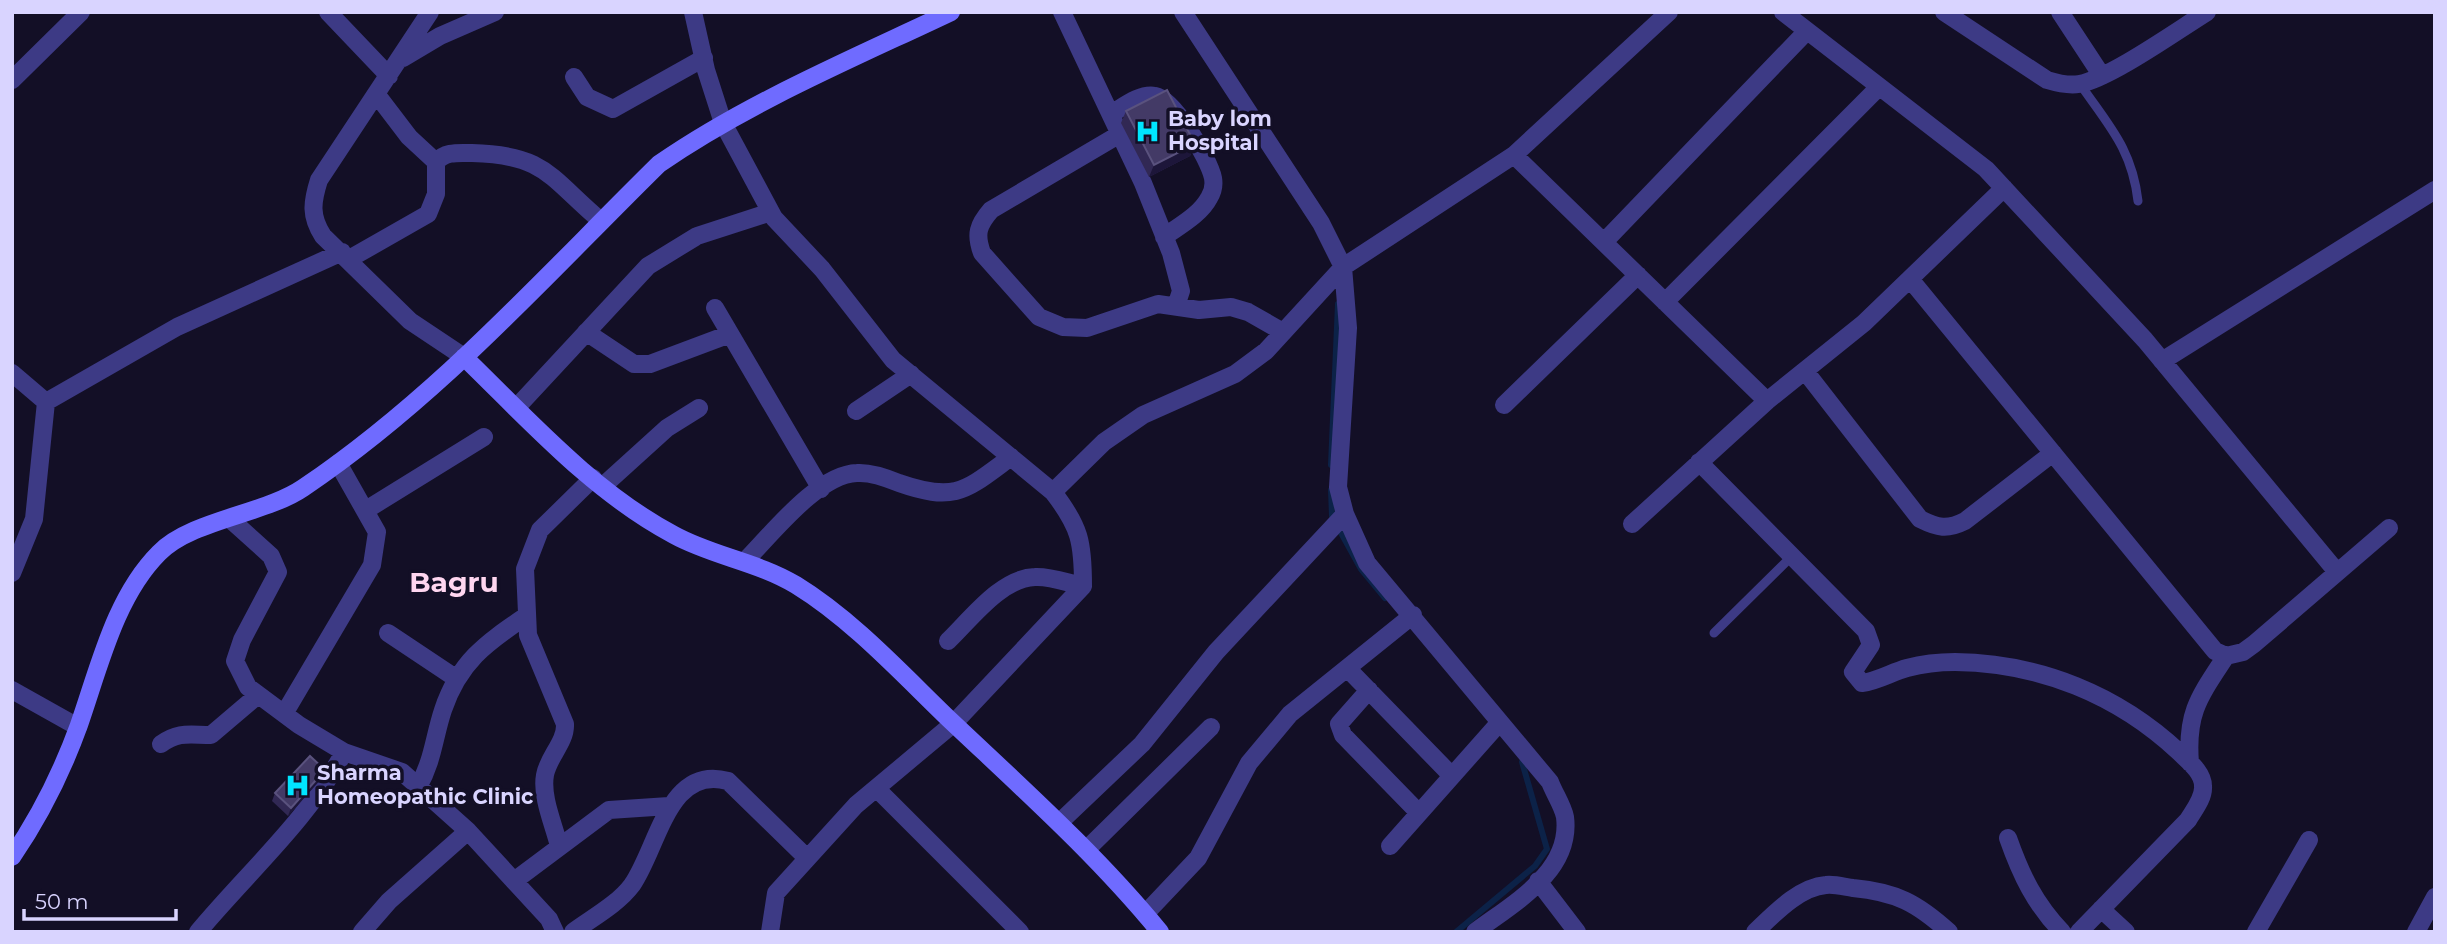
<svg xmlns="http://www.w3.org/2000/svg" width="2447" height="944" font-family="Montserrat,sans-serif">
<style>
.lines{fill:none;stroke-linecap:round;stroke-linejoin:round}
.stream{stroke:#0c2248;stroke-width:6}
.lane{stroke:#3d3a85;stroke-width:9}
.street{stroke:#3d3a85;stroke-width:18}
.secondary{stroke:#6f6bff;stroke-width:18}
.wall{fill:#312854}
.shaded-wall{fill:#1d163a}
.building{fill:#433a66;stroke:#5a527e;stroke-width:2}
.labels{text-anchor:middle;stroke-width:7;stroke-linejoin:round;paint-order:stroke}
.poi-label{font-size:21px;font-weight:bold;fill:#d9d4ff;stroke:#130f26;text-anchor:start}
.district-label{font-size:28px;font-weight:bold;fill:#ffd6f0;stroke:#130f26}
</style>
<rect width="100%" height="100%" fill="#130f26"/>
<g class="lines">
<path class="stream" d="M1331,465L1338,304
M1331,490L1332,516
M1340,531L1361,569L1385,598
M1456,932L1535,866L1547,849L1522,762"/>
<path class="lane" d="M2080,84C2109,126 2132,149 2138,201
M1714,633L1792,556"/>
<path class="street" d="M328,12L389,76
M430,12L319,180C312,202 310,216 323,236L410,321L464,357
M693,12L706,70L723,123L774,218L822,269L893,360L1053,492C1080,527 1083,542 1083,586L954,723L856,805L776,893L770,932
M1062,12L1143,183L1171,253L1181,291L1176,306
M1183,12L1321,223L1343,267L1348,328L1338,487L1345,514L1367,563L1550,782C1554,793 1563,806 1565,817C1572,872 1512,904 1475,932
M1783,12L1986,169L2145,340L2337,572
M1944,12L2047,80C2057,83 2068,86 2079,84C2109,79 2178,30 2207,12
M2060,12L2102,76
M403,58L440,36L495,12
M574,77L587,97L613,109L704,58
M12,80L81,12
M377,95L409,137L436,162
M1111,114C1123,107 1140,93 1155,96C1174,99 1209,159 1213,178C1214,184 1213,192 1209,198C1200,215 1179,226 1164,237
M1120,134L991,210C978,225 975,234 982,253L1039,317L1063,327L1087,328L1158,304L1199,310L1231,307L1248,312L1283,332
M1514,155L1767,401L1864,323L2004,188
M1604,242L1807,31
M349,259L428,214L436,194V162C446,151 458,153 472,153C546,155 549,177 601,221
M1910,279L2215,651L2226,656L2243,652L2254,644L2389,528
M1665,302L1879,87
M715,308L821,489
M586,332L634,364H650L730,334
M2162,361L2435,190
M1805,371L1920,519C1938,528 1947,530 1965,521L2053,453
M12,373L46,402L177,327L342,252
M1504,405L1638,275
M516,408L648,266L697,236L771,212
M856,411L911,374
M1699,462L1866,631L1871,645L1853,672L1862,683C1878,681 1892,672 1907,668C1922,664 1941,662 1955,662C2040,663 2118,695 2179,752C2188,761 2203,772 2203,786C2204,798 2194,810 2188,820L2079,932
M603,486L667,428L699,408
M1053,492L1104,442L1143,415L1235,374L1266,351L1343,267L1514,155L1669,12
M366,510L484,437
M230,519L271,556L278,572L242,640L235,661L248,687L299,725L344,752L402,772L468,831L549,919L555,932
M1632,524L1767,401
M745,561C771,535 818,474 857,473C871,472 887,478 899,483C956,503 966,490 1011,457
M12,573L34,519L46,402
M388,633L457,679
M948,641C971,619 1001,578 1035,577C1050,576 1068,583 1083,586
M1347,668L1452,776
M12,690L78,727
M1369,690L1339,724L1343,735L1419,813
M284,714L372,565L377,532L338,463
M161,744C179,731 190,735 211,735L258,695
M2190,763C2186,713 2199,697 2226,656
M418,787C433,761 434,737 443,710C459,662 486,643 526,616
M876,788L1020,932
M1060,822L1142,744L1216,652L1345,514
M2008,838C2021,875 2035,904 2062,932
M559,846C554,825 541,797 545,775C548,757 566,742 565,724L528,635L525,569L540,530L593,478
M1390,846L1500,722
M1086,850L1211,727
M514,881L609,810L669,806
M1538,881L1577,932
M2101,909L2126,932
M1145,914L1198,858L1249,763L1290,714L1413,615
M198,932C248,872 308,820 344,752
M362,932L389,901L468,831
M573,932C592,918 618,904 632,885C658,848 668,764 728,781L807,858
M1755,932C1774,914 1799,887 1826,885C1835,884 1845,887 1853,888C1896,892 1917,903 1949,932
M2256,932L2309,840
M2416,932L2435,897"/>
<path class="secondary" d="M464,357C529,420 593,492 674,535C712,556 758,562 796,585C853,620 903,675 951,721C1023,789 1097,855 1160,932
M12,857C40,816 62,772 79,725C99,668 115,597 159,553C191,520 265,514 303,488C438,397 544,277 659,164C749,102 852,59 951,12"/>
</g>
<path class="wall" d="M1126,111L1195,144L1190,156L1149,177L1121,123Z
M322,778L288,816L272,801L275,793Z"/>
<path class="shaded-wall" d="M1195,144L1190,156L1149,177L1154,165Z
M325,770L322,778L288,816L291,808Z"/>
<path class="building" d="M1167,90L1195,144L1154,165L1126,111Z
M310,756L325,770L291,808L275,793Z"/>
<defs>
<symbol id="hospital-bare" viewBox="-9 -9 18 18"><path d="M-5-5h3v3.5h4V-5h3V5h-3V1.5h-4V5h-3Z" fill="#00e5ff" stroke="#130f26" stroke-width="2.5" paint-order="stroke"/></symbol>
</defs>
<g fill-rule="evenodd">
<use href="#hospital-bare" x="1130" y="114" width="35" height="35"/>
<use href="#hospital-bare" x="280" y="768" width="35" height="35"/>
</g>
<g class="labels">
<g class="poi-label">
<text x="1168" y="126">Baby lom<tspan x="1168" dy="24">Hospital</tspan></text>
<text x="317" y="780">Sharma<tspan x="317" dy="24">Homeopathic Clinic</tspan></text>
</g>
<g class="district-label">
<text x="454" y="592">Bagru</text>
</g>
</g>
<rect width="2447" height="944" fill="none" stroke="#d9d4ff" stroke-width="28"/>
<path d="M24 909v10h152v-10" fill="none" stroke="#d9d4ff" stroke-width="3.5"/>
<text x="35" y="909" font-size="21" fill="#d9d4ff" stroke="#130f26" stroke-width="5" paint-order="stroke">50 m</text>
</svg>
